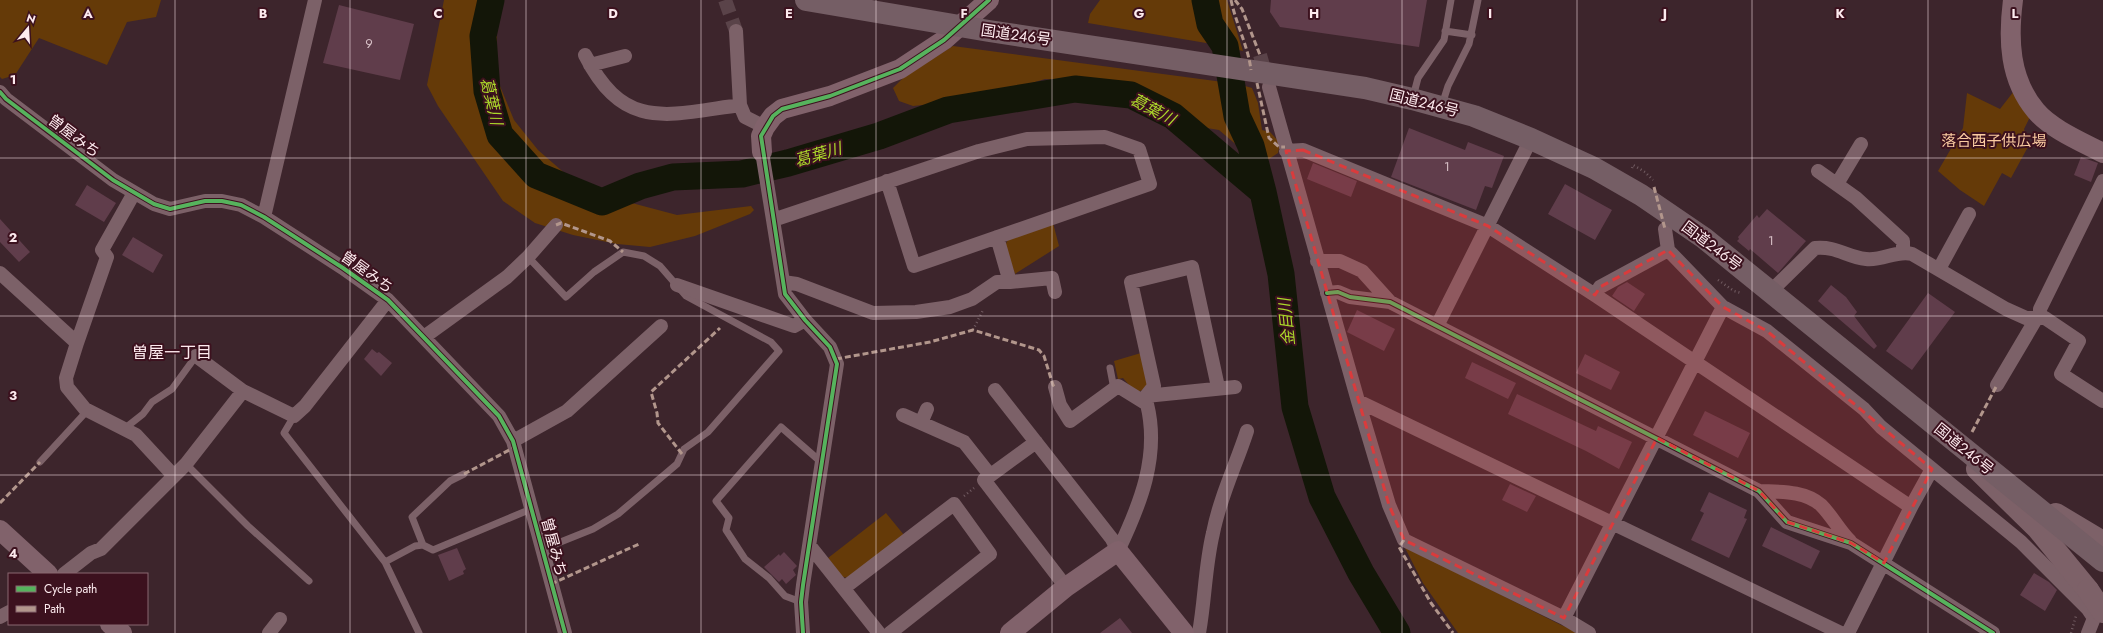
<svg xmlns="http://www.w3.org/2000/svg" width="2103" height="633" font-family="Jost,'Noto Sans JP',sans-serif">
<style>
.green{fill:#653a08}
.lines{fill:none;stroke-linecap:round;stroke-linejoin:round}
.river{stroke:#131608;stroke-width:27}
.building{fill:#603d4b}
.street-tunnel{stroke:#5a4349;stroke-width:14;stroke-dasharray:14 7;stroke-linecap:butt}
.path{stroke:#725c62;stroke-width:2.5;stroke-dasharray:1 3;stroke-linecap:butt}
.lane{stroke:#7c6168;stroke-width:7}
.street{stroke:#7c6168;stroke-width:14}
.secondary{stroke:#81626b;stroke-width:20}
.primary{stroke:#7d6168;stroke-width:22}
.highway{stroke:#755e65;stroke-width:22}
.primary-bridge{stroke:#7d6168;stroke-width:22}
.quiet{stroke:#b2968c;stroke-width:3;stroke-dasharray:6 3;stroke-linecap:butt}
.cycleway-casing{stroke:#3c111e;stroke-width:6}
.cycleway{stroke:#56b35d;stroke-width:4}
.marked{fill:#da3b3c;fill-opacity:0.2;stroke:#da3b3c;stroke-width:3;stroke-dasharray:8 5;stroke-linejoin:round}
.grid{fill:none;stroke:#fdeaee;stroke-width:1;stroke-opacity:0.55}
.labels{text-anchor:middle;stroke-width:4;stroke-linejoin:round;paint-order:stroke}
.number-label{font-size:13px;fill:#d6bfc5}
.street-label{font-size:15px;fill:#fdeaee;stroke:#3c111e}
.park-label{font-size:15px;fill:#fbcca1;stroke:#3c111e}
.water-label{font-size:16px;font-style:italic;fill:#acd92b;stroke:#3c111e}
.neighbourhood-label{font-size:16px;fill:#fdeaee;stroke:#3c111e}
.grid-label{font-size:13px;text-anchor:middle;font-weight:bold;fill:#fdeaee;stroke:#3c111e;stroke-width:4;stroke-linejoin:round;paint-order:stroke}
</style>
<rect width="100%" height="100%" fill="#3d252c"/>
<path class="green" d="M0,0H161L156,17L127,22L107,65L39,38L15,75L2,79L0,77Z
M444,0H497V67L500,86L514,120L538,150L569,177L628,202L677,215L751,206L754,210L750,214L695,236L650,247L617,244L573,235L535,223L503,201L438,106L427,85Z
M1100,0H1227L1243,51L1212,44L1088,23L1090,14Z
M953,46L1238,84L1252,88L1258,103L1262,130L1270,132L1280,143L1278,153L1266,161L1253,159L1219,130L1207,128L1162,97L1126,86L1088,81L1045,79L995,94L961,101L913,106L899,101L893,88L904,77Z
M2014,91L2030,117L2024,129L2029,145L2011,178L2002,173L1984,206L1960,190L1938,171L1963,128L1967,93L2000,109Z
M1053,223L1059,246L1015,274L1005,246L1008,239Z
M1141,353L1148,384L1144,390L1135,392L1123,378L1118,379L1114,361Z
M886,513L904,535L849,578L842,577L828,558Z
M1404,546L1561,625L1580,633H1458L1423,583Z"/>
<g class="lines">
<path class="river" d="M491,0L483,36L487,91L500,135L536,175L602,202L640,186L673,177L742,174L788,163L879,136L948,110L1075,89L1131,95L1173,116L1263,192
M1205,0L1210,24L1225,46L1237,116L1251,146L1263,192L1281,274L1295,407L1322,497L1361,573L1397,633"/>
</g>
<path class="building" d="M1271,0H1427L1419,47L1280,27L1270,12Z
M339,5L414,24L400,80L323,63Z
M1409,128L1465,150L1468,142L1504,156L1492,188L1485,186L1476,210L1391,177Z
M2081,157L2098,163L2091,182L2074,175Z
M1313,163L1357,181L1351,197L1307,179Z
M1565,184L1612,210L1595,240L1548,214Z
M87,185L116,203L104,222L75,205Z
M1767,209L1806,241L1778,273L1750,249L1749,251L1737,241L1739,239L1738,237L1757,215L1759,218Z
M0,219L30,252L19,262L0,242Z
M133,237L163,255L153,273L122,255Z
M1627,282L1645,294L1634,311L1612,296L1618,287Z
M1831,285L1846,297L1857,312L1854,316L1877,346L1874,349L1818,301Z
M1928,293L1955,312L1912,370L1886,351Z
M1357,310L1395,329L1384,351L1347,332Z
M372,349L377,353L379,352L392,363L381,376L364,359Z
M1585,354L1620,372L1611,390L1576,373Z
M1472,362L1516,383L1508,399L1465,378Z
M1517,394L1596,431L1598,426L1632,442L1619,469L1586,451L1508,414Z
M1705,411L1750,433L1738,458L1693,435Z
M1510,484L1536,496L1527,512L1502,500Z
M1709,492L1747,510L1744,518L1747,519L1729,558L1691,540L1704,513L1700,511Z
M1771,527L1820,551L1811,569L1762,546Z
M457,548L466,569L463,571L464,574L449,581L438,555Z
M784,552L797,566L793,570L796,575L786,584L782,579L779,582L764,567L779,554L780,556Z
M2034,573L2049,582L2057,590L2045,611L2020,595Z
M1120,618L1132,633H1100Z"/>
<g class="lines">
<path class="street-tunnel" d="M725,0L736,31
M1260,55L1267,79"/>
<path class="path" d="M1632,168L1633,165L1645,172L1653,180
M1718,280L1734,291L1741,293
M973,330L983,310
M964,496L974,488
M2071,633L2076,616"/>
<path class="lane" d="M1445,31L1472,35
M1413,97L1418,78L1444,40L1451,0
M1442,105L1448,86L1469,44L1478,0
M528,257L566,297L594,272L623,252L644,256L660,266L686,296L771,342L779,351L708,432L684,449L677,464L618,514L593,529L543,549
M1110,368L1114,389
M294,416L284,433L385,562L419,633
M124,429L143,414L152,402L172,389L196,356
M40,462L87,411
M186,464L248,526L309,581
M464,474L450,481L412,517L423,545L433,550L531,509
M385,562L415,546L423,545
M801,602L785,596L769,578L745,559L726,530L729,518L716,501L781,427L821,462"/>
<path class="street" d="M736,31L740,105L745,117L765,127
M585,55C624,132 667,115 740,105
M590,65L625,56
M1269,87L1358,401L1389,505L1404,540L1564,618L1589,633
M0,92L6,99L113,180L154,204L170,209L205,201H222L241,205L264,217L343,268L388,300L499,416L513,441L565,633
M1286,151L1303,150L1488,226L1595,295L1911,507
M762,152L785,294L805,320L830,347L837,364L803,585L801,602L803,633
M1818,171L1856,198L1903,241V252
M1837,184L1861,144
M134,193L102,250L107,257L77,343L66,378L67,387L85,409L136,435L174,476
M264,217L315,0
M773,220L979,151L1027,139L1105,137L1139,149L1150,184L914,266L887,181
M1665,229L1668,250L1723,307L1767,331L1864,409L1881,427L2021,542L2088,609L2094,618L2088,633
M1317,261H1340L1362,271L1390,302
M1939,269L1969,214
M0,273L77,343
M783,282L797,284L873,313L916,312L950,307L972,299L997,282H1010L997,237
M1010,282L1052,278L1055,292
M677,285L794,326L805,320
M1770,292L1815,248C1837,246 1846,257 1866,259C1883,261 1896,250 1912,254L2006,309L2026,318H2045L2079,341L2061,374L2103,401
M1327,293L1338,292L1350,297L1390,302L1759,491L1787,522L1851,543L1993,633
M1595,295L1600,287L1668,250
M2040,318V309L2103,181
M1437,326L1531,139
M424,337L507,277L528,257L556,225
M196,356L243,391
M1997,385L2036,319
M1055,387L1060,405L1070,421L1118,386L1147,404C1160,456 1140,505 1118,551
M995,390L1112,539L1118,551
M1146,396L1235,387
M1358,401L1841,633
M1147,404L1146,396L1154,386L1131,282L1192,267L1218,387
M903,415L964,442L990,475
M921,423L927,409
M513,441L567,411L661,326
M1036,442L984,480L1066,587
M1759,491C1779,492 1804,490 1821,505C1832,516 1839,530 1850,541
M810,546L879,633
M64,574L91,553L101,549L186,464L243,391L294,416L305,406L388,300
M844,588L954,504L990,554L890,633
M0,617L9,612
M1564,618L1723,307
M269,633L280,619
M1199,633C1205,600 1205,566 1213,533C1220,497 1236,465 1247,431
M1848,633L1911,507L1932,469"/>
<path class="secondary" d="M2013,0C2008,39 2009,79 2036,111C2051,129 2082,142 2103,153
M762,152L761,136L765,127L773,116L782,109L830,96L900,69L944,40L989,0
M0,530L48,574
M110,624L122,633
M1010,633L1066,587L1118,551L1184,633"/>
<path class="primary" d="M1977,469L2038,529L2088,590
M2056,514L2103,542"/>
<path class="highway" d="M806,0L989,31L1365,88L1412,99L1474,116L1531,139L1594,168L1641,195L1704,238L2103,561"/>
<path class="primary-bridge" d="M2088,590L2103,612"/>
<path class="quiet" d="M1231,0C1236,24 1248,46 1251,70
M1235,0L1242,9L1260,55
M1257,83L1269,138L1279,147H1285
M1654,187L1665,229
M556,225L561,223L610,241L623,252
M836,359L930,342L973,330L1039,350L1044,356L1053,385L1055,387
M1972,432L1997,385
M682,454L658,423L657,413L651,392L720,328
M464,474L515,447
M0,503L40,462
M1404,540L1399,547L1431,603L1453,633
M551,584L639,544"/>
<defs>
<path id="cycleway" d="M0,92L6,99L113,180L154,204L170,209L205,201H222L241,205L264,217L343,268L388,300L499,416L513,441L565,633
M1327,293L1338,292L1350,297L1390,302L1759,491L1787,522L1851,543L1993,633
M803,633L801,602L803,585L837,364L830,347L805,320L785,294L761,136L773,116L782,109L830,96L900,69L944,40L989,0"/>
</defs>
<use href="#cycleway" class="cycleway-casing"/>
<use href="#cycleway" class="cycleway"/>
</g>
<path class="marked" d="M1303,150L1488,226L1595,295L1600,287L1668,250L1723,307L1767,331L1932,469L1884,563L1851,543L1787,522L1759,491L1657,438L1564,618L1404,540L1389,505L1286,151Z"/>
<path class="grid" d="M175,0V633M350,0V633M526,0V633M701,0V633M876,0V633M1052,0V633M1227,0V633M1402,0V633M1577,0V633M1752,0V633M1928,0V633M0,158H2103M0,316H2103M0,475H2103"/>
<g class="labels">
<g class="number-label">
<text x="369" y="48">9</text>
<text x="1447" y="171">1</text>
<text x="1771" y="245">1</text>
</g>
<g class="street-label">
<text transform="translate(1016 35) rotate(8)" y="5">国道246号</text>
<text transform="translate(1424 103) rotate(14)" y="5">国道246号</text>
<text transform="translate(74 136) rotate(37)" y="5">曽屋みち</text>
<text transform="translate(1712 246) rotate(37)" y="5">国道246号</text>
<text transform="translate(367 272) rotate(36)" y="5">曽屋みち</text>
<text transform="translate(1964 449) rotate(39)" y="5">国道246号</text>
<text transform="translate(554 547) rotate(75)" y="5">曽屋みち</text>
</g>
<g class="park-label">
<text x="1994" y="146">落合西子供広場</text>
</g>
<g class="water-label">
<text transform="translate(492 101) rotate(77)" y="6">葛葉川</text>
<text transform="translate(1153 109) rotate(28)" y="6">葛葉川</text>
<text transform="translate(818 154) rotate(-16)" y="6">葛葉川</text>
<text transform="translate(1286 322) rotate(-96)" y="6">金目川</text>
</g>
<g class="neighbourhood-label">
<text x="172" y="358">曽屋一丁目</text>
</g>
</g>
<g class="grid-label">
<text x="88" y="18">A</text>
<text x="263" y="18">B</text>
<text x="438" y="18">C</text>
<text x="613" y="18">D</text>
<text x="789" y="18">E</text>
<text x="964" y="18">F</text>
<text x="1139" y="18">G</text>
<text x="1314" y="18">H</text>
<text x="1490" y="18">I</text>
<text x="1665" y="18">J</text>
<text x="1840" y="18">K</text>
<text x="2015" y="18">L</text>
<text x="13" y="84">1</text>
<text x="13" y="242">2</text>
<text x="13" y="400">3</text>
<text x="13" y="558">4</text>
</g>
<rect x="8" y="573" width="140" height="52" fill="#3c111e" stroke="#896871"/>
<rect x="16" y="586" width="20" height="6" fill="#56b35d" stroke="#896871"/>
<text x="44" y="593" font-size="12" fill="#fdeaee">Cycle path</text>
<rect x="16" y="606" width="20" height="6" fill="#b2968c" stroke="#896871"/>
<text x="44" y="613" font-size="12" fill="#fdeaee">Path</text>
<g transform="translate(28 28) rotate(18)" stroke="#3c111e" stroke-width="3" paint-order="stroke">
<path d="M0-3L7 15L0 10L-7 15Z" fill="#fdeaee"/>
<text y="-6" font-size="11" font-weight="bold" text-anchor="middle" fill="#fdeaee">N</text>
</g>
</svg>
